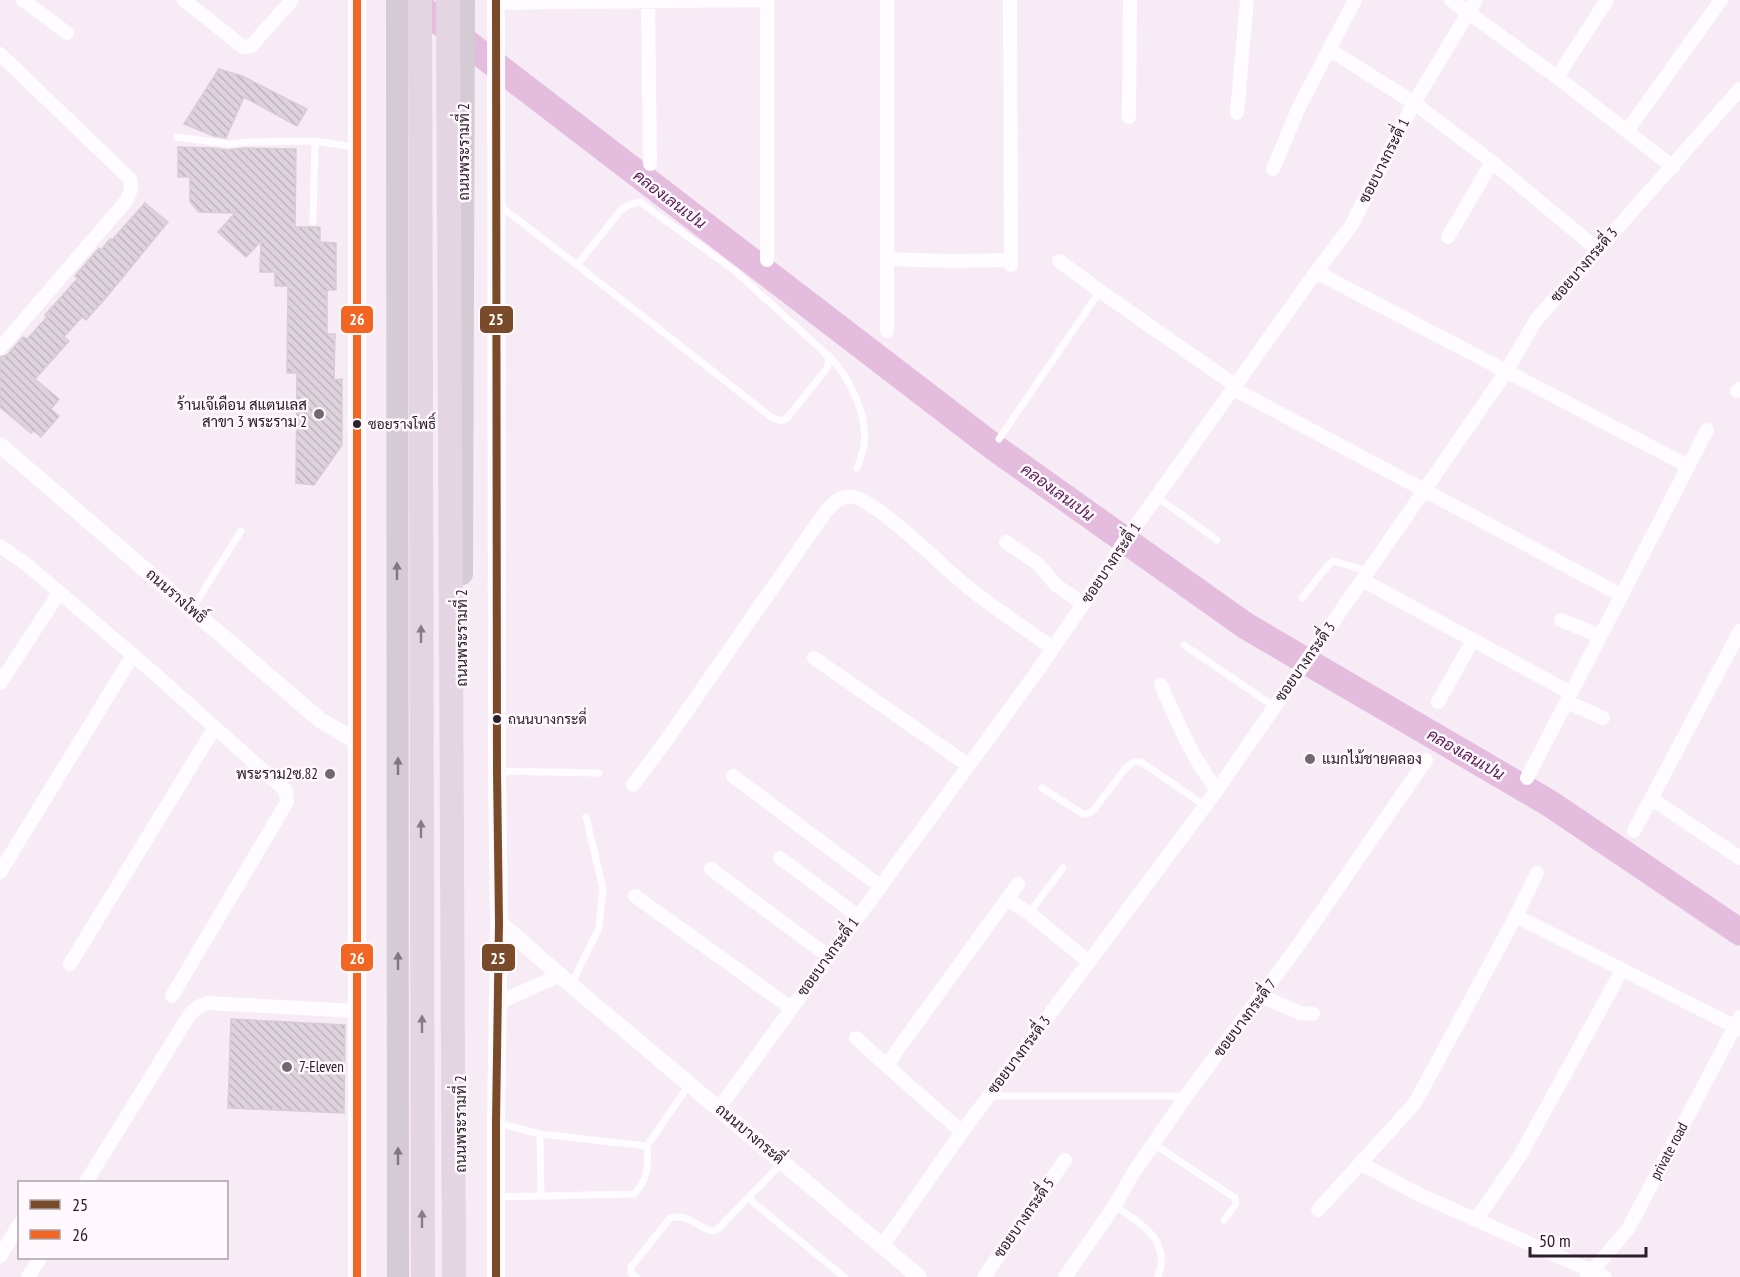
<svg xmlns="http://www.w3.org/2000/svg" width="1740" height="1277" font-family="'PT Sans Narrow',Sarabun,sans-serif">
<style>
.lines{fill:none;stroke-linecap:round;stroke-linejoin:round}
.river{stroke:#e3bcde;stroke-width:27}
.building{fill:url(#building-back-hatch);stroke:#d8cdd6;stroke-width:1.5}
.service{stroke:#fefcfe;stroke-width:7}
.minor{stroke:#fefcfe;stroke-width:14}
.tertiary{stroke:#fefcfe;stroke-width:16}
.secondary{stroke:#fefcfe;stroke-width:18}
.trunk{stroke:#d5cbd5;stroke-width:22}
.motorway{stroke:#e3d6e2;stroke-width:24}
.bus-1-casing{stroke:#fff8fd;stroke-width:12}
.bus-2-casing{stroke:#fff8fd;stroke-width:12}
.bus-1{stroke:#7a4b2a;stroke-width:8}
.bus-2{stroke:#f26522;stroke-width:8}
.oneway{fill:#807680}
.oneway2{fill:#887c86}
.poi-dot{fill:#736871;stroke:#fff8fd;stroke-width:2}
.bus-dot{fill:#2c212a;stroke:#fff8fd;stroke-width:2}
.labels{text-anchor:middle;stroke-width:5;stroke-linejoin:round;paint-order:stroke}
.bus-label{font-size:14px;fill:#2c212a;stroke:#fff8fd;text-anchor:start}
.street-label{font-size:15px;fill:#2c212a;stroke:#fff8fd}
.poi-label{font-size:15px;fill:#2c212a;stroke:#fff8fd;text-anchor:end}
.water-label{font-size:16px;font-style:italic;fill:#571c52;stroke:#fff8fd}
.line-badge{stroke:#fff8fd;stroke-width:2}
.badge-label{font-size:16px;text-anchor:middle;font-weight:bold;fill:#fff}
</style>
<defs>
<pattern id="building-back-hatch" width="6" height="6" patternUnits="userSpaceOnUse" patternTransform="scale(1.5)"><rect width="6" height="6" fill="#ded3dd"/><path d="M-1 5l2 2M0 0l6 6M5-1l2 2" fill="none" stroke="#bfb5be"/></pattern>
</defs>
<rect width="100%" height="100%" fill="#f7ebf6"/>
<g class="lines">
<path class="river" d="M411,0L995,448L1246,626L1549,803L1740,932"/>
</g>
<path class="building" d="M219,69L242,76L307,109L297,126L244,97L226,138L214,136L184,124Z
M178,147L212,148L228,150L244,148L296,149L295,227H320V242L336,243V290H327V334H335L334,380L342,379V445L314,485L296,483L297,373H287L288,286H275V272H260L261,241L246,257L218,232L235,213L199,212L190,202V177H178Z
M145,203L168,222L104,300L86,320L82,317L64,337L69,341L35,379L59,399L51,409L59,416L41,437L34,431L31,433L0,407V357L7,355L23,337L27,339L47,317L45,315L78,278L75,276L99,248L101,250L110,239L112,240Z
M231,1019L345,1025L344,1113L228,1108Z"/>
<g class="lines">
<path class="service" d="M177,137L228,144L247,142L315,141L354,147
M500,206C591,275 681,346 771,417L781,421L787,418L827,368L829,360L824,352L735,271L640,202L629,205L621,210L577,265
M313,222L315,141
M828,355C849,376 868,415 864,445C863,453 860,460 857,468
M999,439L1100,291
M1157,497L1217,540
M1302,598L1329,564L1333,561L1367,571
M192,609L241,531
M1184,645L1275,707
M497,771L599,773
M1042,788L1083,814H1087L1093,811L1125,769L1133,762H1141L1204,805
M1029,913L1063,868
M571,985L599,928L603,889L586,817
M988,1096H1186
M540,1134L541,1196
M1154,1144L1235,1198L1236,1204L1224,1220
M647,1146L688,1086
M496,1197L634,1194C649,1178 648,1167 647,1146L540,1134L498,1123
M748,1198L844,1277
M1115,1206C1141,1224 1172,1240 1158,1277
M636,1277L631,1273V1267L670,1218C690,1213 696,1228 713,1231L718,1229L783,1162"/>
<path class="minor" d="M23,0L67,33
M184,0L243,47L251,46L292,0
M648,0L650,164
M767,0V260
M887,0V331
M1010,0L1011,265
M1451,0L1557,77L1673,167
M496,3L761,0
M1329,49L1414,103L1492,162L1597,249
M0,54L130,179L131,189L127,200L0,348
M1557,77L1607,0
M1237,113L1247,0
M1129,117L1130,0
M1627,131L1721,0
M1273,169L1299,107L1355,0
M1448,237L1492,162
M887,259L951,261L1011,260
M1059,261L1100,291L1236,386
M1316,272L1688,466
M1234,389L1621,595
M1737,391L1740,389
M1006,542L1038,564L1056,585L1083,604
M0,546L26,564L155,674L286,791L287,802L172,996
M1362,580L1571,693
M1561,620L1600,636
M814,658L968,765
M0,683L59,593
M1161,685C1177,721 1192,758 1217,790
M1438,702L1473,640
M1567,702L1603,718
M733,776L880,886
M1527,778L1707,430
M633,785L668,738L826,511C834,503 840,495 853,497C876,500 942,566 964,584C992,607 1023,627 1053,648
M1652,799L1740,858
M1634,831L1740,631
M780,858L858,916
M711,869L828,956
M0,872L133,655
M635,896L791,1008
M1007,899L1018,884
M1516,916L1740,1029
M70,964L215,727
M1261,996L1300,1013L1313,1014
M498,1003L560,975
M856,1038L887,1066
M719,1108L1036,673L1112,562L1120,548L1316,272L1351,226L1414,103L1476,0
M962,1132L887,1066L898,1049L1007,899L1029,913L1089,962
M1360,1163L1420,1195L1605,1277
M86,1182L190,1014L198,1007L207,1003L357,1011
M1318,1210L1415,1103L1516,916L1537,873
M1476,1220L1521,1154L1622,970
M882,1246L962,1132L1217,790L1506,372L1536,320L1740,89
M0,1256L20,1223
M28,1277L40,1258
M984,1277L1065,1160
M1065,1277L1113,1208L1134,1172L1186,1096L1300,943L1426,760
M1587,1277L1628,1229L1740,1017"/>
<path class="tertiary" d="M0,445L320,720L356,741
M499,922L571,985L919,1277"/>
<path class="secondary" d="M496,0L497,771L499,922L496,1122V1277
M357,1277V0"/>
<path class="trunk" d="M397,0L398,1277
M462,574L464,0"/>
<path class="motorway" d="M420,0L423,1277
M448,0L454,1277"/>
<defs>
<path id="bus-1" d="M496,0L497,771L499,922L496,1122V1277"/>
<path id="bus-2" d="M357,1277V0"/>
</defs>
<use href="#bus-1" class="bus-1-casing"/>
<use href="#bus-2" class="bus-2-casing"/>
<use href="#bus-1" class="bus-1"/>
<use href="#bus-2" class="bus-2"/>
</g>
<defs><path id="oneway-solid" d="M-6-.8H1V-3.2L6.5 0L1 3.2V.8H-6Z" transform="scale(1.5)"/></defs>
<g class="oneway">
<use href="#oneway-solid" transform="translate(397 571) rotate(-90)"/>
<use href="#oneway-solid" transform="translate(398 766) rotate(-90)"/>
<use href="#oneway-solid" transform="translate(398 961) rotate(-90)"/>
<use href="#oneway-solid" transform="translate(398 1156) rotate(-90)"/>
</g>
<g class="oneway2">
<use href="#oneway-solid" transform="translate(421 634) rotate(-90)"/>
<use href="#oneway-solid" transform="translate(421 829) rotate(-90)"/>
<use href="#oneway-solid" transform="translate(422 1024) rotate(-90)"/>
<use href="#oneway-solid" transform="translate(422 1219) rotate(-90)"/>
</g>
<g class="poi-dot">
<circle cx="319" cy="414" r="6"/>
<circle cx="1310" cy="759" r="6"/>
<circle cx="330" cy="774" r="6"/>
<circle cx="287" cy="1067" r="6"/>
</g>
<g class="bus-dot">
<circle cx="357" cy="424" r="5"/>
<circle cx="497" cy="719" r="5"/>
</g>
<g class="labels">
<g class="bus-label">
<text x="368" y="429">ซอยรางโพธิ์</text>
<text x="508" y="724">ถนนบางกระดี่</text>
</g>
<g class="street-label">
<text transform="translate(464 152) rotate(-90)" y="5">ถนนพระรามที่ 2</text>
<text transform="translate(1384 161) rotate(-63)" y="5">ซอยบางกระดี่ 1</text>
<text transform="translate(1584 265) rotate(-49)" y="5">ซอยบางกระดี่ 3</text>
<text transform="translate(1111 563) rotate(-56)" y="5">ซอยบางกระดี่ 1</text>
<text transform="translate(176 596) rotate(41)" y="5">ถนนรางโพธิ์</text>
<text transform="translate(462 638) rotate(-90)" y="5">ถนนพระรามที่ 2</text>
<text transform="translate(1305 662) rotate(-55)" y="5">ซอยบางกระดี่ 3</text>
<text transform="translate(828 957) rotate(-54)" y="5">ซอยบางกระดี่ 1</text>
<text transform="translate(1245 1018) rotate(-53)" y="5">ซอยบางกระดี่ 7</text>
<text transform="translate(1019 1055) rotate(-53)" y="5">ซอยบางกระดี่ 3</text>
<text transform="translate(461 1124) rotate(-90)" y="5">ถนนพระรามที่ 2</text>
<text transform="translate(750 1134) rotate(40)" y="5">ถนนบางกระดี่</text>
<text transform="translate(1669 1151) rotate(-62)" y="5">private road</text>
<text transform="translate(1024 1218) rotate(-55)" y="5">ซอยบางกระดี่ 5</text>
</g>
<g class="poi-label">
<text x="307" y="410">ร้านเจ๊เดือน สแตนเลส<tspan x="307" dy="17">สาขา 3 พระราม 2</tspan></text>
<text x="1322" y="764" text-anchor="start">แมกไม้ชายคลอง</text>
<text x="318" y="779">พระราม2ซ.82</text>
<text x="299" y="1072" text-anchor="start">7-Eleven</text>
</g>
<g class="water-label">
<text transform="translate(670 199) rotate(37)" y="6">คลองเลนเปน</text>
<text transform="translate(1058 492) rotate(36)" y="6">คลองเลนเปน</text>
<text transform="translate(1466 754) rotate(30)" y="6">คลองเลนเปน</text>
</g>
</g>
<g class="line-badge">
<rect x="340" y="305" width="34" height="29" rx="6" fill="#f26522"/>
<rect x="479" y="305" width="35" height="29" rx="6" fill="#7a4b2a"/>
<rect x="340" y="943" width="34" height="29" rx="6" fill="#f26522"/>
<rect x="481" y="943" width="35" height="29" rx="6" fill="#7a4b2a"/>
</g>
<g class="badge-label">
<text x="357" y="325">26</text>
<text x="496" y="325">25</text>
<text x="357" y="964">26</text>
<text x="498" y="964">25</text>
</g>
<rect x="18" y="1181" width="210" height="78" fill="#fff8fd" stroke="#aba2a9" stroke-width="1.5"/>
<rect x="30" y="1200" width="30" height="9" fill="#7a4b2a" stroke="#aba2a9" stroke-width="1.5"/>
<text x="72" y="1211" font-size="18" fill="#2c212a">25</text>
<rect x="30" y="1230" width="30" height="9" fill="#f26522" stroke="#aba2a9" stroke-width="1.5"/>
<text x="72" y="1241" font-size="18" fill="#2c212a">26</text>
<path d="M1530 1247v9h116v-9" fill="none" stroke="#2c212a" stroke-width="3"/>
<text x="1539" y="1247" font-size="18" fill="#2c212a" stroke="#fff8fd" stroke-width="4.5" paint-order="stroke">50 m</text>
</svg>
